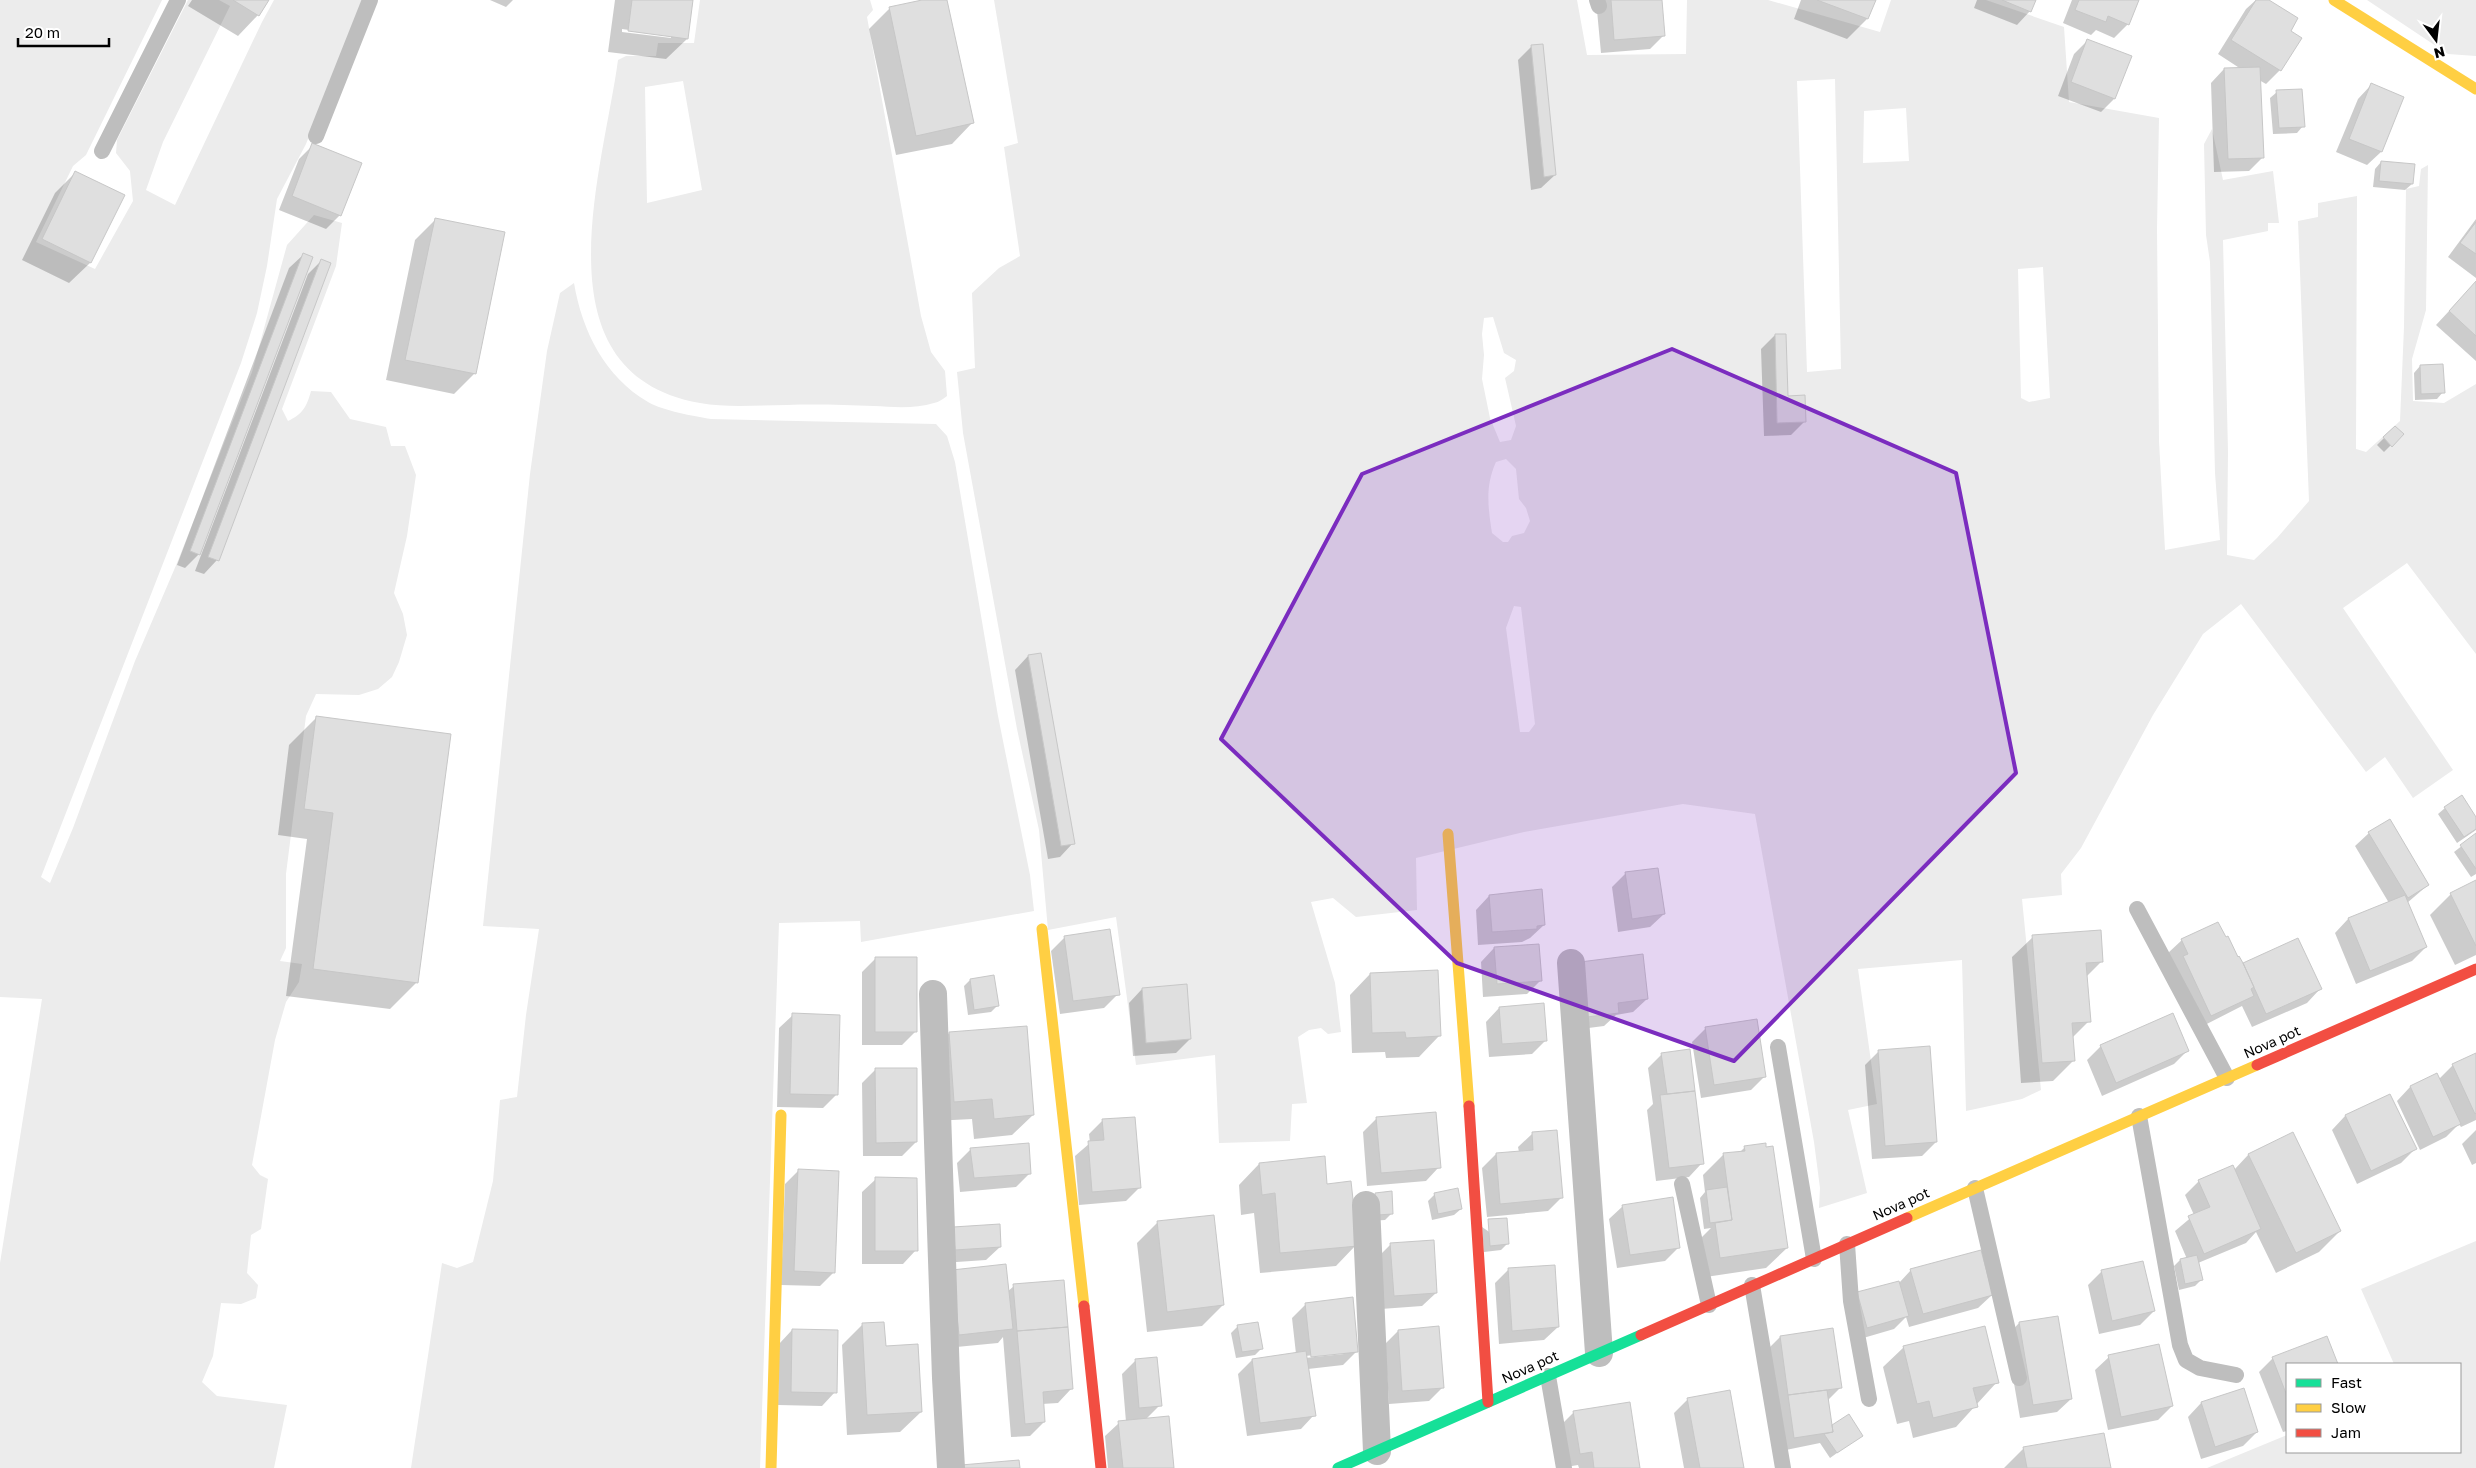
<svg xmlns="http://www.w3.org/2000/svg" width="2476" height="1468" font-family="'Golos Text',sans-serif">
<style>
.green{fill:#ececec;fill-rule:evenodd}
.shadow{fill:#0003;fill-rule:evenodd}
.building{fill:#dfdfdf;stroke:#c7c7c7}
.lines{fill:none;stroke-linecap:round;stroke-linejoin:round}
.lane{stroke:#bebebe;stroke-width:16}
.street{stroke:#bebebe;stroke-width:28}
.fast{stroke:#16e098;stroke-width:11}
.slow{stroke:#ffcf43;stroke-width:11}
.jam{stroke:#f24e42;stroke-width:11}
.marked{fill:#7b2cbf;fill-opacity:0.2;stroke:#7b2cbf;stroke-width:4;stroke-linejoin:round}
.labels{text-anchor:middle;stroke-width:4.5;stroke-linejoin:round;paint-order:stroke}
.street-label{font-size:14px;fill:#000;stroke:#fff}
</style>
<rect width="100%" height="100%" fill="#fff"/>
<path class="green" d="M0,0H162L86,155L73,166L36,242L95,269L133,201L130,171L116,153L117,140L188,0H219L230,6L163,142L146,190L175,205L262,22L274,0H362L306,144L277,199L267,266L257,313L241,363L41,877L50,883L73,828L135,661L177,563L252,372L287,245L314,215L342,223L336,266L282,409L288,421C303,414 307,406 311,391L331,392L350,419L386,427L391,446H405L416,475L407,536L394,593L403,614L407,635L399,662L392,677L378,689L359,695L316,694L306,716L286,874V948L280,961L302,964L299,982L286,1002L275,1040L252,1165L260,1175L268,1179L261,1229L251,1235L247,1273L258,1285L256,1298L241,1304L221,1303L213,1356L202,1382L217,1396L287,1405L274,1468H0V1263L42,999L0,997Z
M700,0H870L873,10L867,17L921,316L931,352L945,371L947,396C943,399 939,402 934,403C915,409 893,407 874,406C845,405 816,404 787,405C758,405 728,408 700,403C534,373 603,172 618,60L626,56H656L658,43H694ZM683,81L702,190L647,203L645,87Z
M994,0H1577L1587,55L1686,54L1687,0H1768L1880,32L1891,0H1986L2064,27L2069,102L2159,118L2157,229L2159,441L2165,550L2220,540L2215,473L2210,262L2206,235L2204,144L2212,129L2223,180L2273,171L2279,223H2268V231L2223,240L2228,452L2227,555L2254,560L2277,538L2309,501L2298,221L2318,217V203L2357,196L2356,449L2366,452L2400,421L2404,327L2406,189L2419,186L2421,169L2428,165L2426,310L2412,359L2413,401L2444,403L2476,384V654L2407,563L2343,608L2453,770L2413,798L2385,757L2366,772L2241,604L2203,634L2153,715L2081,848L2061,874L2062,895L2022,899L2041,1090L2022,1099L1966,1111L1962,960L1858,969L1877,1104L1848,1110L1867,1193L1819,1208L1820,1188L1814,1142L1755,814L1683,804L1524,832L1416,858L1417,910L1356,917L1333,898L1311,902L1335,983L1341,1032L1328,1034L1321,1028L1309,1030L1298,1037L1307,1103L1292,1104L1290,1141L1219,1143L1215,1055L1136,1065L1116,917L1048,930L1039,830L1017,729L963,433L957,372L975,368L972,293L999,268L1020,256L1004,147L1018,143ZM1835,79L1841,369L1807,372L1797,81ZM1906,108L1909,161L1863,163L1864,111ZM2043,267L2050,398L2029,402L2021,398L2018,269ZM1493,317L1504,353L1516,360L1514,371L1505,378L1516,426L1511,440L1500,442L1490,418L1482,379L1484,355L1482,334L1484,318ZM1506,459L1516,469L1519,499L1526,508L1530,521L1524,533L1512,536L1508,542H1503L1492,533C1488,507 1485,486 1496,462ZM1514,606L1521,607L1535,724L1529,732H1520L1506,628Z
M2367,0H2476V56L2448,54Z
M574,283C582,331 605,377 648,402C664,411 693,416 711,419L936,424L947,436L955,462L998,716L1030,875L1034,911L861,942L860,921L779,923L760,1468H411L442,1263L457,1268L473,1262L493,1181L500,1100L517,1097L526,1015L539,929L483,926L530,474L547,351L560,293Z
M2476,1241V1468H2207L2287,1435V1452H2460V1364H2394L2361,1289Z"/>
<path class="shadow" d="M192,0H267L258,15L238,36L188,6Z
M490,0H513L506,7Z
M615,0H692L687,39L666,59L608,52ZM622,29L671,36V38L622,32Z
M928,0H946L972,123L952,144L896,155L869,29L889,9Z
M1596,0H1661L1664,35L1650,49L1601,53Z
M1801,0H1874L1867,19L1847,39L1794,19Z
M1977,0H2035L2030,11L2017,25L1974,8Z
M2072,0H2138L2128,24L2114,38L2096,30L2091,35L2063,23Z
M2256,0H2267L2289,31L2300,38L2280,70L2266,84L2259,80L2263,157L2249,171L2214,172L2211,83L2224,69H2241L2218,54L2246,9Z
M2087,41L2114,99L2101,112L2058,96L2074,54Z
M1532,46L1555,175L1541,188L1531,190L1518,60Z
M2371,85L2381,152L2367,165L2336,152L2358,99Z
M2277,92L2303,126L2297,133L2273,134L2270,98Z
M313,145L340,215L326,229L279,210L299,159Z
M2381,162L2412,184L2405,190L2373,187L2375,169Z
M76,172L123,195L90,263L69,283L22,260L55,193Z
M2476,219V278L2448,257Z
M435,220L475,373L454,394L386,380L415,240Z
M303,255L199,554L185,568L177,565L289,268Z
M321,261L217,560L204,574L195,571L308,274Z
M2476,282V361L2436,325Z
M1775,335L1786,397L1805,421L1791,435L1764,436L1761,349Z
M2420,366L2443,392L2437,399L2415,400L2414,373Z
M2395,427L2402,434L2384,452L2377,445Z
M1028,656L1073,843L1060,857L1048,859L1015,670Z
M316,718L417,982L390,1009L286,996L307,839L278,835L289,745Z
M2445,808L2476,819V830L2457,843L2438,814Z
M2369,833L2428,885L2407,903L2426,947L2412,961L2356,984L2335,933L2348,919L2389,903L2355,846Z
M2476,835V874L2471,877L2454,852Z
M1626,873L1664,914L1650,927L1618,932L1612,887Z
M2476,882V955L2455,965L2430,915L2451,894Z
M1489,896L1544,925L1530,938L1522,942L1478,945L1476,910Z
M1065,937L1118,994L1104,1008L1060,1014L1051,951Z
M2033,937L2102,961L2086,977L2089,1021L2072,1038L2074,1060L2053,1081L2021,1083L2012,957Z
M2182,940L2242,965L2320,989L2307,1003L2252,1027L2242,1006L2197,1029L2168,953Z
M1494,948L1541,980L1527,994L1483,997L1481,962Z
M876,958L916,1031L902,1045H862V972Z
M1370,974L1439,1036L1419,1057L1386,1058L1385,1052L1352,1053L1350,995Z
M1567,977L1647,999L1633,1012L1616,1015L1604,1026L1573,1030Z
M970,980L997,1006L991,1012L968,1015L964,986Z
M1142,989L1190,1039L1176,1053L1133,1056L1129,1003Z
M1499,1008L1546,1040L1532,1054L1489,1057L1486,1022Z
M793,1015L836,1095L823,1108L777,1107L779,1028Z
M2172,1015L2188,1050L2174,1064L2102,1096L2087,1060L2100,1047Z
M1706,1028L1765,1076L1751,1090L1701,1098L1692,1042Z
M949,1033L1033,1115L1012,1135L974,1139L972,1119L934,1121L929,1054Z
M1688,1051L1702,1163L1689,1177L1656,1181L1647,1110L1653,1104L1648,1068L1662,1054Z
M1879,1051L1936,1142L1922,1156L1872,1159L1865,1065Z
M2476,1054V1120L2461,1127L2459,1124L2446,1137L2420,1150L2397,1101L2410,1087L2439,1079L2453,1065Z
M876,1069L916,1142L902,1156H863L862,1083Z
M2389,1095L2415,1149L2401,1163L2357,1184L2332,1130L2345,1116Z
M1377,1118L1439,1167L1426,1181L1367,1186L1363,1132Z
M1103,1120L1140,1187L1126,1201L1079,1205L1075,1156L1090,1143L1089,1134Z
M2476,1130V1163L2472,1165L2462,1144Z
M1532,1134L1562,1197L1548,1211L1487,1217L1482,1168L1496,1154L1519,1152L1518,1147Z
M2292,1134L2340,1231L2319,1252L2276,1273L2256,1232L2246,1243L2198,1263L2201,1280L2195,1286L2179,1290L2174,1266L2180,1260L2187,1259L2175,1231L2194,1215L2185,1195L2199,1181L2234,1170L2248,1155Z
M1745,1147L1787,1248L1766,1268L1699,1278L1695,1244L1711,1228L1704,1229L1700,1198L1705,1192L1703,1175L1723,1155L1739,1153Z
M971,1149L1030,1173L1016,1187L960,1192L957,1163Z
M1259,1164L1356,1245L1336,1266L1260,1273L1254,1213L1241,1215L1239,1185Z
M799,1170L834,1272L820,1286L781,1285L785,1184Z
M876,1179L916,1250L903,1264H862V1192Z
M1375,1194L1392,1213L1385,1220L1370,1221L1369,1201Z
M1435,1194L1461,1209L1454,1215L1432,1220L1428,1201Z
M1623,1206L1679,1247L1665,1261L1617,1268L1609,1219Z
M1158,1222L1223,1305L1202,1326L1147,1332L1137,1243Z
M1482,1227L1507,1244L1501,1250L1484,1252Z
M954,1228L1000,1247L986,1260L942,1263Z
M1391,1244L1436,1293L1422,1306L1381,1309L1377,1258Z
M1508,1270L1558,1327L1544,1340L1499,1344L1495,1283Z
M1911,1270L1992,1295L1978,1308L1909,1327L1906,1317L1894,1329L1853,1341L1858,1294L1899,1283Z
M2101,1272L2154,1311L2140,1325L2099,1334L2088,1285Z
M939,1284L1007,1292L1014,1286L1071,1389L1058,1403L1042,1404L1044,1422L1030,1436L1011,1437L1003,1337L998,1343L946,1348Z
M1306,1304L1357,1351L1343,1365L1308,1369L1314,1415L1301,1429L1247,1436L1238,1374L1252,1360L1296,1354L1292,1318ZM1344,1352V1354L1305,1358V1356Z
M2019,1323L2071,1399L2057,1412L2020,1418L2006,1337Z
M862,1325L885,1347L921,1412L900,1432L847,1435L842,1345Z
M1238,1326L1262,1348L1255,1355L1236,1358L1231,1333Z
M792,1330L835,1392L822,1406L778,1405L779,1344Z
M1832,1330L1841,1387L1827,1401L1831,1427L1861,1436L1830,1458L1820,1443L1781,1451L1766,1351L1780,1337Z
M1398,1331L1442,1388L1429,1401L1389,1404L1385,1344Z
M2326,1337L2337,1364H2287V1431L2283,1432L2259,1372L2273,1358Z
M1904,1347L1997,1382L1956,1427L1913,1438L1909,1421L1897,1424L1883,1367Z
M2109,1357L2172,1406L2158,1420L2108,1430L2095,1370Z
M1136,1360L1160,1405L1145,1420L1173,1468H1108L1105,1436L1119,1423L1126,1422L1122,1374Z
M1688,1399L1743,1468H1684L1674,1413Z
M2201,1403L2257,1432L2243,1446L2201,1459L2188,1417Z
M1574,1412L1638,1468H1579L1578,1465L1566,1467L1560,1426Z
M2024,1448L2109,1468H2004Z"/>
<path class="building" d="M233,0H269L259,16Z
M632,0H693L688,39L628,31Z
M922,0H947L974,123L916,136L889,7Z
M1611,0H1662L1665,36L1614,40Z
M1817,0H1876L1868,19Z
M2002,0H2036L2031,12Z
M2079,0H2139L2129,25L2108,16L2106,22L2075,10Z
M2256,0H2269L2298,18L2291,31L2302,38L2281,71L2231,40Z
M2087,39L2132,56L2115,99L2071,82Z
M1543,44L1556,175L1544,177L1531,45Z
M2260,67L2264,158L2228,159L2224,68Z
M2371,83L2404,97L2382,152L2349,139Z
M2302,89L2305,127L2279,128L2276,90Z
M312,143L362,163L341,216L292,196Z
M2381,161L2415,164L2413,184L2379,181Z
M75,171L125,195L91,263L42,239Z
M435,218L505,232L476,374L405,360Z
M2476,222V254L2460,243Z
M303,253L313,257L200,555L190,551Z
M321,259L331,263L219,561L208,557Z
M2476,281V336L2449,311Z
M1775,334H1786L1788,396L1805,395L1806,422L1777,423Z
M2443,364L2445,393L2421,394L2420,365Z
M2395,426L2404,434L2392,447L2383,437Z
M1041,653L1075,844L1061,846L1028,655Z
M316,716L451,734L418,983L313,969L333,813L304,809Z
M2462,795L2476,817V829L2464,837L2444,807Z
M2390,819L2429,885L2408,898L2368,832Z
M2476,833V869L2460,845Z
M1658,868L1665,914L1632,919L1625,872Z
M2476,880V946L2450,893Z
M1542,889L1545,925L1537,926V929L1492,932L1489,895Z
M2405,895L2427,947L2370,971L2348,918Z
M2218,922L2226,937L2228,936L2238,957L2239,956L2243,963L2254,987L2251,989L2254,996L2211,1016L2183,956L2188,954L2181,939Z
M1110,929L1120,995L1073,1001L1064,936Z
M2101,930L2103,962L2086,963L2091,1022L2072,1023L2075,1061L2042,1063L2032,935Z
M2298,938L2322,989L2266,1014L2243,963Z
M1539,944L1542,981L1497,984L1494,947Z
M1643,954L1648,999L1618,1003L1619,1013L1587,1017L1580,962Z
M875,957H917V1032H875Z
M1438,970L1441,1036L1406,1038L1405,1032L1372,1033L1370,973Z
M994,975L999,1006L974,1010L970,979Z
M1187,984L1191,1039L1146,1043L1142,988Z
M1544,1003L1547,1041L1502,1044L1499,1007Z
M792,1013L840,1015L838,1095L790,1094Z
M2173,1013L2189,1051L2116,1083L2100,1045Z
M1757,1019L1766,1077L1714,1085L1705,1027Z
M1027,1026L1034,1115L994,1119L992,1099L954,1102L949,1032Z
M1930,1046L1937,1142L1885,1146L1878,1050Z
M1690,1049L1695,1091L1667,1094L1661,1053Z
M2476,1053V1113L2475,1114L2452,1064Z
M875,1068H917V1142L876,1143Z
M2437,1073L2461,1124L2433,1137L2410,1086Z
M1695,1091L1704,1164L1669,1168L1660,1095Z
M2390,1094L2417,1149L2371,1171L2345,1115Z
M1436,1112L1441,1168L1381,1173L1376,1117Z
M1135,1117L1141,1188L1092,1192L1088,1141L1104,1140L1102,1119Z
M1557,1130L1563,1198L1500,1204L1496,1153L1533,1150L1532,1132Z
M2293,1132L2341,1231L2296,1253L2248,1154Z
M1029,1143L1031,1174L974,1178L970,1148Z
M1766,1143V1147L1773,1146L1788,1248L1720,1258L1715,1223L1732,1220L1723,1153L1745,1151L1744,1146Z
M1325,1156L1327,1184L1351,1181L1358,1246L1280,1253L1275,1193L1262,1195L1259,1163Z
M2233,1165L2261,1229L2204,1254L2188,1216L2210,1207L2198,1180Z
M798,1169L839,1171L835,1273L794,1271Z
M875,1177L917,1178L918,1251H875Z
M1727,1187L1732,1220L1710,1223L1706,1190Z
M1458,1188L1462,1209L1438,1214L1434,1193Z
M1392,1191L1393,1214L1377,1215L1375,1193Z
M1673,1197L1680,1248L1630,1255L1622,1205Z
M1214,1215L1224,1305L1167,1312L1157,1221Z
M1507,1218L1509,1244L1490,1246L1488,1219Z
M1000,1224L1001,1247L955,1250L953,1227Z
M1434,1240L1437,1293L1394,1296L1390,1243Z
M1981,1250L1993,1295L1923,1314L1910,1269Z
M2197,1255L2203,1280L2185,1284L2180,1259Z
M2143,1261L2155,1311L2112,1321L2101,1270Z
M1006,1264L1013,1329L959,1335L952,1270Z
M1555,1265L1559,1327L1512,1331L1508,1268Z
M1064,1280L1068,1327L1017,1331L1013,1284Z
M1899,1281L1909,1316L1867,1328L1857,1292Z
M1353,1297L1358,1352L1311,1357L1305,1303Z
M2058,1316L2072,1399L2033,1405L2019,1322Z
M884,1322L886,1346L918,1344L922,1412L867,1415L862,1323Z
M1258,1322L1263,1349L1242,1352L1237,1325Z
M1439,1326L1444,1388L1402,1391L1398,1330Z
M1985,1326L1999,1383L1973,1388L1978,1407L1933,1418L1929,1401L1917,1404L1903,1346Z
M1068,1327L1073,1389L1043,1392L1045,1422L1025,1424L1017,1331Z
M1833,1328L1842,1388L1788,1395L1780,1336Z
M792,1329L838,1330L837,1393L791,1392Z
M2327,1336L2338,1364H2287V1396L2272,1357Z
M2159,1344L2173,1406L2121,1417L2108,1355Z
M1306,1351L1316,1416L1260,1423L1252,1359Z
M1157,1357L1162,1406L1139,1408L1135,1359Z
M2244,1388L2258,1432L2215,1447L2201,1402Z
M1730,1390L1744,1468H1700L1687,1398Z
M1827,1390L1833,1432L1794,1438L1788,1395Z
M1630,1402L1640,1468H1594L1592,1452L1580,1454L1573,1411Z
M1849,1414L1863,1436L1837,1453L1824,1434L1833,1432L1832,1425Z
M1169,1416L1174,1468H1123L1118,1421Z
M2104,1433L2111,1468H2027L2023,1447Z
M1019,1460L1020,1468H961V1465Z"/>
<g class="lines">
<path class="lane" d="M1597,0L1599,6
M316,136L370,0
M102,151L178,0
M2137,909L2227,1078
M1778,1047L1814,1259
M2139,1116L2180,1345L2186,1360L2200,1368L2236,1375
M1682,1184L1709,1305
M1975,1188L2019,1378
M1847,1244L1851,1301L1869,1399
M1752,1285L1783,1468
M1548,1376L1564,1468"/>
<path class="street" d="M1571,963L1599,1353
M933,994L946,1378L951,1468
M1366,1205L1377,1451"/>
<path class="fast" d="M1338,1468L1641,1335"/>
<path class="slow" d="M2334,0L2476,89
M1448,834L1469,1106
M1042,929L1084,1306
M1907,1218L2257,1065
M771,1468L781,1115"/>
<path class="jam" d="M2257,1065L2476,969
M1469,1106L1488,1402
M1084,1306L1101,1468
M1641,1335L1907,1218"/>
</g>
<path class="marked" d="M1672,349L1956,473L2016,773L1734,1061L1457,963L1221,739L1362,474Z"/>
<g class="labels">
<g class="street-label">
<text transform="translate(2272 1042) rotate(-24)" y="5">Nova pot</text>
<text transform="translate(1901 1204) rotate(-24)" y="5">Nova pot</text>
<text transform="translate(1530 1367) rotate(-24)" y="5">Nova pot</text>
</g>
</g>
<rect x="2286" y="1363" width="175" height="90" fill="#ffffff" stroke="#999999"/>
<rect x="2296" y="1379" width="25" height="8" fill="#16e098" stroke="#999999"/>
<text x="2331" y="1388" font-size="15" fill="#000000">Fast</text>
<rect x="2296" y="1404" width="25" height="8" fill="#ffcf43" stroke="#999999"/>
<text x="2331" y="1413" font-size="15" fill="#000000">Slow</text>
<rect x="2296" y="1429" width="25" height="8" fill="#f24e42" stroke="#999999"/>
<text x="2331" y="1438" font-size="15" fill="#000000">Jam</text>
<g transform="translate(2436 40) rotate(165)" stroke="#ffffff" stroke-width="4" paint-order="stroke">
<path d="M0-4L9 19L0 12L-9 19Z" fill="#000000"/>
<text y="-8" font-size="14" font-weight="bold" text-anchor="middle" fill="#000000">N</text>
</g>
<path d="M18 38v8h91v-8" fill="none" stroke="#000000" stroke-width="2.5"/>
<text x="25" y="38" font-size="15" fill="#000000" stroke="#ffffff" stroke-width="4" paint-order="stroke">20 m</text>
</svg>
